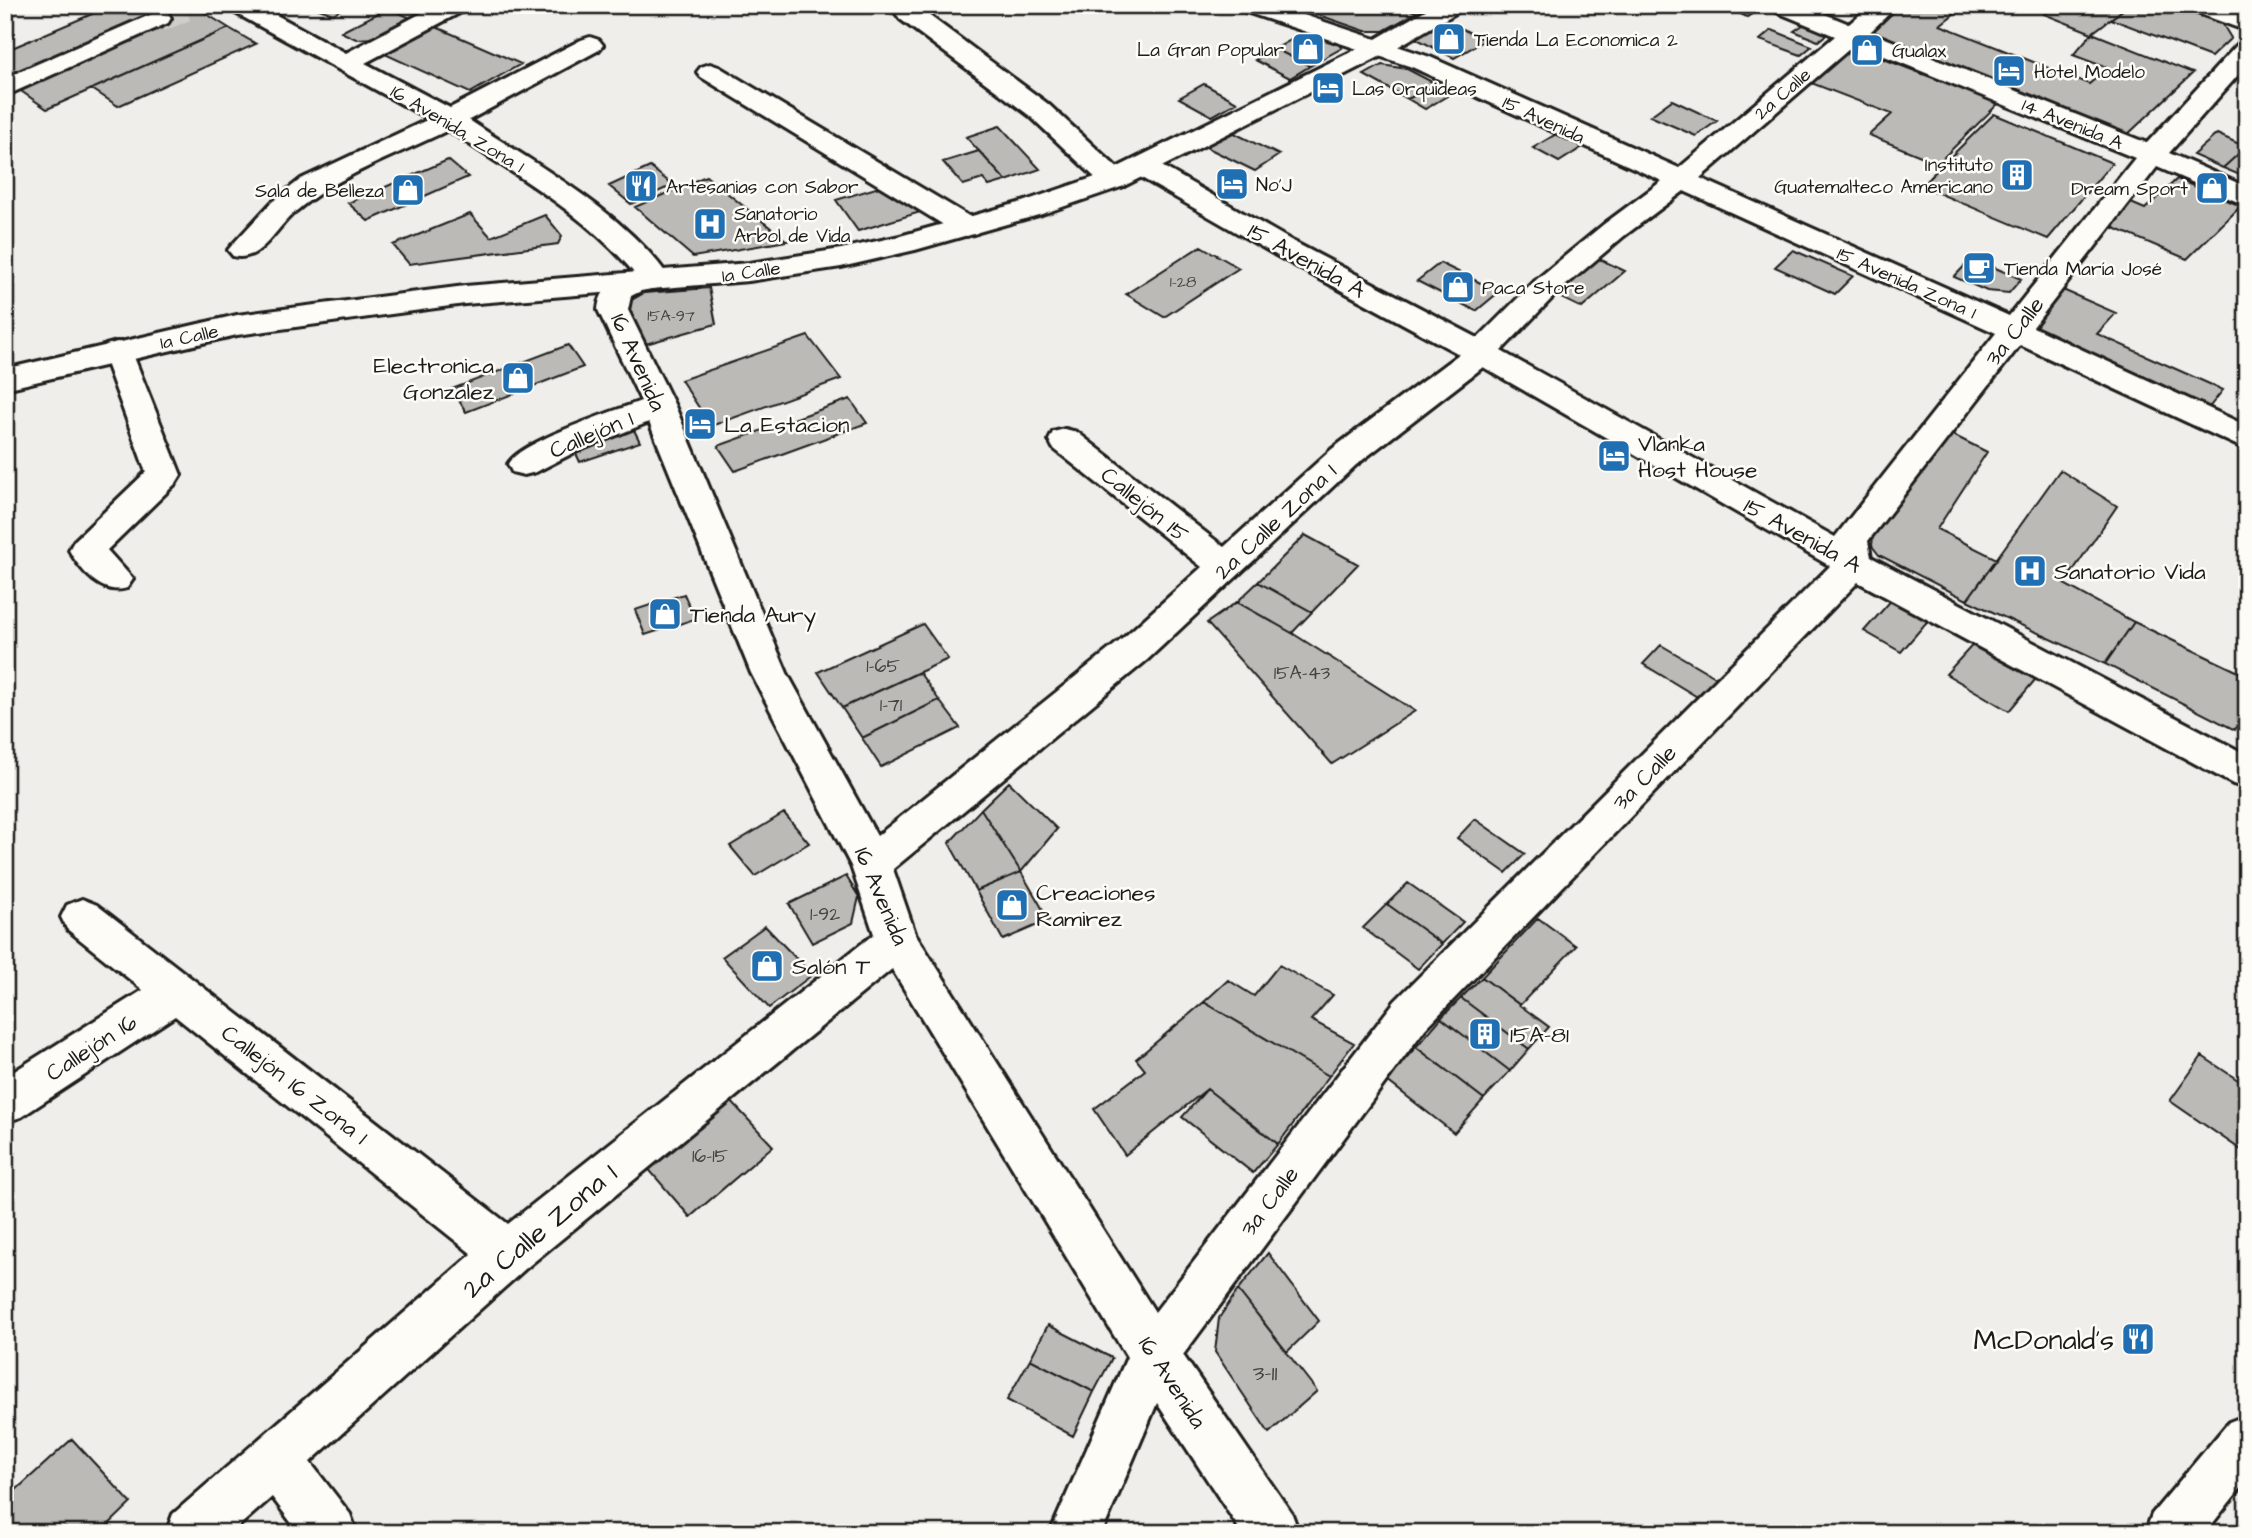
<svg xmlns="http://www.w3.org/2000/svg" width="2252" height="1538" font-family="'Architects Daughter',sans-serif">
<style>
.building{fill:#bbbab6;stroke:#1c1c1c;stroke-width:2}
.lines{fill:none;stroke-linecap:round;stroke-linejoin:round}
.minor-tunnel{stroke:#d0cecb;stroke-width:28;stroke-dasharray:28 14;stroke-linecap:butt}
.minor-casing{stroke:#1c1c1c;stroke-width:6}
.major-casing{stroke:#1c1c1c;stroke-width:6}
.minor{fill:#fdfcf7;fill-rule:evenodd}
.major{fill:#fdfcf7;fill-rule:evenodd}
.labels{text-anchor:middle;stroke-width:5;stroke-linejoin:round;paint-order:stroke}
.far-number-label{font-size:16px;fill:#444442}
.far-poi-label{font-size:19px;fill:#1c1c1c;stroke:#fdfcf7;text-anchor:start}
.far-street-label{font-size:19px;fill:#1c1c1c;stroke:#fdfcf7}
.number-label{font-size:19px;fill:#444442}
.street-label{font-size:23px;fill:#1c1c1c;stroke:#fdfcf7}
.poi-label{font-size:23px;fill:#1c1c1c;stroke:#fdfcf7;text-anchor:start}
.near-number-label{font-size:23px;fill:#444442}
.near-street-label{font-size:28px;fill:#1c1c1c;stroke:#fdfcf7}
.near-poi-label{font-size:28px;fill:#1c1c1c;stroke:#fdfcf7;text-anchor:end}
</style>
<rect width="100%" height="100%" fill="#f0eeea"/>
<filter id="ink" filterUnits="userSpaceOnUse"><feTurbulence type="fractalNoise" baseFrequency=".0143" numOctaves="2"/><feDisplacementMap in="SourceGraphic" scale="14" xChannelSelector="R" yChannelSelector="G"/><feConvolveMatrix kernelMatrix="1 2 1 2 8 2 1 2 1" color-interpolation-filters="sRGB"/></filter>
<g filter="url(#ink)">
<path class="building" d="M113,5H192L229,28L47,109L18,89L167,24L151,14L5,77V51Z
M308,5H348L333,14Z
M1285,5H1321L1313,13Z
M1321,5H1393L1417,12L1383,31H1365L1313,13Z
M1722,5H1752L1760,9L1747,17Z
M1899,5H1965L1940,25L2089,84L2108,68L2073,55L2092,33L2193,73L2126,136L1874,35L1870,26Z
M2056,5H2129L2092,33L2044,14Z
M2129,5H2174L2222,23L2231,38L2211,57L2111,19Z
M388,8L411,18L375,38L356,39L341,32Z
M1444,20L1485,40L1454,58L1413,37Z
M1809,21L1832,30L1818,41L1794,31Z
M427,23L521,64L470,93L376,50Z
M229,28L256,44L118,106L92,89Z
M1772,30L1812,46L1801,55L1760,40Z
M1305,32L1335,40L1342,48L1310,66L1275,49Z
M1847,45L1999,103L1938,163L1869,135L1892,114L1806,81Z
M1275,49L1310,66L1290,78L1255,60Z
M1382,65L1407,69L1436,84L1408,99L1364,75Z
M1204,84L1237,102L1212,116L1179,98Z
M1436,84L1452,93L1425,109L1408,99Z
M1672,100L1717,121L1696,136L1650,116Z
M1994,114L2112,163L2048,239L1921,186Z
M1000,126L1040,169L1006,181L966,137Z
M1228,130L1279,155L1255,171L1204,146Z
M1558,133L1584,146L1559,162L1533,148Z
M2217,134L2246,147L2223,168L2193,155Z
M2246,147L2247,178L2223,168Z
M979,151L1006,181L989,186L983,179L963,185L943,162Z
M448,160L468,177L368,221L348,203Z
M650,167L673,185L631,204L609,186Z
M706,176L787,241L693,257L635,207Z
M2177,179L2241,206L2187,259L2107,225L2131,203L2145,209Z
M889,184L927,210L858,231L836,200Z
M470,214L491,237L545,215L562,236L558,244L409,264L393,245Z
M1201,246L1239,268L1164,317L1126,294Z
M1793,250L1853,276L1835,294L1775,267Z
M1595,257L1625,271L1582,308L1551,293Z
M1972,258L2021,279L2009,293L1987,291L1954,277Z
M1440,263L1499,292L1476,311L1417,281Z
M2056,287L2116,313L2097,334L2223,390L2207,410L2020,326Z
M709,288L716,324L642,345L623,305L644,293Z
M808,336L841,379L711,426L681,380Z
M568,345L583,367L466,412L452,389Z
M850,399L867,423L735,471L718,446Z
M631,424L640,442L580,462L571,443Z
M1945,431L1987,452L1937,529L1997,559L1967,600L1879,555L1872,546L1873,536Z
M2060,470L2117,506L2064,584L2134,622L2105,664L1967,600Z
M1305,535L1358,564L1312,612L1258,582Z
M1258,582L1312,612L1292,633L1237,602Z
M684,594L695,619L645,635L635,610Z
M1895,596L1932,616L1901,652L1864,631Z
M1237,602L1292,633L1415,711L1332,764L1207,623Z
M2134,622L2247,676V708L2235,730L2105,664Z
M923,624L948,659L842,708L818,672Z
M1978,639L2040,674L2009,711L1946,674Z
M1661,645L1717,678L1699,698L1643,664Z
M919,672L939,700L862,738L842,708Z
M939,700L960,728L881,767L862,738Z
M1009,782L1057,829L1021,872L981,809Z
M981,809L1021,872L976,891L949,843Z
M784,813L809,843L755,876L730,846Z
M1475,819L1525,854L1506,873L1457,838Z
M1021,872L1049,920L1003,940L976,891Z
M846,876L859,897L853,923L812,943L789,904Z
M1408,883L1463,922L1442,944L1387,904Z
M1387,904L1442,944L1418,969L1363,928Z
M1538,918L1576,946L1520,1005L1482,977Z
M765,926L812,975L769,1008L722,957Z
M1279,965L1333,995L1311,1020L1354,1043L1329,1076L1204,1002L1228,980L1254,996Z
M1482,977L1549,1027L1529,1049L1461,998Z
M1461,998L1529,1049L1510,1071L1441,1018Z
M1204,1002L1329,1076L1278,1144L1207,1089L1125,1155L1094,1109L1145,1070L1136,1059Z
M1441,1018L1510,1071L1484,1099L1416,1047Z
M1416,1047L1484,1099L1454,1133L1386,1080Z
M2202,1056L2247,1086V1154L2170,1101Z
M1207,1089L1278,1144L1253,1173L1182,1117Z
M728,1098L773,1146L690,1217L645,1165Z
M1268,1253L1319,1321L1287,1352L1238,1290Z
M1238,1290L1317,1391L1269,1433L1215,1352L1219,1318Z
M1048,1325L1112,1358L1094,1392L1030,1359Z
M1030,1359L1094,1392L1073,1436L1007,1400Z
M72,1439L131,1503L100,1533H5V1500Z"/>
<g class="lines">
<path class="minor-tunnel" d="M159,18L190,5"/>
<defs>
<path id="minor" d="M227,5H258L346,53L437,5H468L465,10L365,63L450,108L581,40L590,37L599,40L603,45L599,50L469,120C536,165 625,212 671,280L666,286L641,291L631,296L628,310L675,406L787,673L877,836L1121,640L1202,567L1053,448L1049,440L1053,432L1065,429L1077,432L1224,547L1332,449L1459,354L1274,254L1133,173L1129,167L1133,161L1143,159L1153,161L1294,242L1478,338L1536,280L1604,224L1662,181L1412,67L1240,10L1237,5H1274L1430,57L1679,168L1835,36L1772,10L1769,5H1803L1849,24L1871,5H1898L1870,32L2147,143L2238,44L2247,41V65L2169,153L2247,187V206L2157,167L2033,327L2247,426V450L2020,345L1868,541L1871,557L2247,755V788L2233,784L1858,582L1425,1029L1183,1355L1292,1514L1299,1533H1242L1157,1403L1102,1533H1050L1127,1357L892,969L525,1269L310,1462L350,1514L357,1533H299L272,1497L231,1533H166L173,1514L472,1254L175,1016L21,1117L5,1122V1077L143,990L67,929L61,917L67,905L82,899L97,905L508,1224L874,934L851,866L751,673L649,422L573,453L536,472L524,475L512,472L508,464C521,441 612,412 641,401L598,310C600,287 615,279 635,274C586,214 512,173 448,130C397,155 338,175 295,212C275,228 261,263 233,256L228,250L233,244L272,202L301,179L429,119L230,10ZM1855,44L2135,158L2009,316L1700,178ZM1684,191L1996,333L1835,537L1501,351L1558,292L1624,236ZM1483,367L1830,566L1395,1001L1155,1312L915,933L893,869L1147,660L1356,465Z
M890,5H915L1048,104L1124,174L1128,180L1124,186L1114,188L1104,186L1030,116L900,19Z
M2186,5H2221L2247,15V31L2189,10Z
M159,11L168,13L171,18L168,23L5,96V78Z
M710,64L719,67L977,221L981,227L977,233L967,236L957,233L701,77L697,72L701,67Z
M117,342L128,345L132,352L181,475L176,483L107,550L133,579L127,588C102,596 81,571 69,550L74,541L146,472L102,352L106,345Z"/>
<path id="major" d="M1434,5H1464L1461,10L1387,53L1124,186L1042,214L915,250L841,267L749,281L465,304L237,335L5,389V369L237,315L465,286L749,263L841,249L900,236L1022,202L1104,174L1369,43Z
M2247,1415V1480L2205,1533H2145L2152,1514L2229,1422Z"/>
</defs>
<use href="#minor" class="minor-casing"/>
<use href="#major" class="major-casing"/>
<use href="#minor" class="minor"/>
<use href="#major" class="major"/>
</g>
</g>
<defs>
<symbol id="shop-square" viewBox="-11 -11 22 22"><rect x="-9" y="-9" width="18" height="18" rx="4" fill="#1f6fb2" stroke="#fdfcf7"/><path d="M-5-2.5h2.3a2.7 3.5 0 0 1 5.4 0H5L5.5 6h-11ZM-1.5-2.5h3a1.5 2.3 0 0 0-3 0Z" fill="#fff"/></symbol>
<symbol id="hotel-square" viewBox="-11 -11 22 22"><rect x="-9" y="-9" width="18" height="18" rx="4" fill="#1f6fb2" stroke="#fdfcf7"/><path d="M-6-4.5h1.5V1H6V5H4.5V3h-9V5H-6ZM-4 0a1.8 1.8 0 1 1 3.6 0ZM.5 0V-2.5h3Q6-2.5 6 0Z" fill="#fff"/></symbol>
<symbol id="building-square" viewBox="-11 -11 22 22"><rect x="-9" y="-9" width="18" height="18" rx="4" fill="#1f6fb2" stroke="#fdfcf7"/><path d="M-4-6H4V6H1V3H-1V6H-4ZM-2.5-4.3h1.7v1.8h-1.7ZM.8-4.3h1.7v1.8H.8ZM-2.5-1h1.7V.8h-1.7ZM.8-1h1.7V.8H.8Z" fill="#fff"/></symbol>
<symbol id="restaurant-square" viewBox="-11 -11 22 22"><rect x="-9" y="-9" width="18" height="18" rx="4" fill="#1f6fb2" stroke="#fdfcf7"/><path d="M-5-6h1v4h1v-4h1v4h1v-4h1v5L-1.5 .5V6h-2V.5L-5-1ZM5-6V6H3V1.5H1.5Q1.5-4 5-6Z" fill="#fff"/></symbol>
<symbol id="hospital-square" viewBox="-11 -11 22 22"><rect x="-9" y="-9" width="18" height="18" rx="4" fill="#1f6fb2" stroke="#fdfcf7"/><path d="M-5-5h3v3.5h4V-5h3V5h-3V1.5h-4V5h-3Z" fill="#fff"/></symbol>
<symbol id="cafe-square" viewBox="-11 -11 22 22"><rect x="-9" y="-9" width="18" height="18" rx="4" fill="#1f6fb2" stroke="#fdfcf7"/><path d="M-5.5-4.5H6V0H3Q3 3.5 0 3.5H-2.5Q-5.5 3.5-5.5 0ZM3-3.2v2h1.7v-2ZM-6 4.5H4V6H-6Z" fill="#fff"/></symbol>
</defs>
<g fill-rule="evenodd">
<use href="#shop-square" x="1430" y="20" width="38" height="38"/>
<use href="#shop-square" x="1289" y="30" width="38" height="38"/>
<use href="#shop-square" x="1848" y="31" width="38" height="38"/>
<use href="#hotel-square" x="1990" y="52" width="38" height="38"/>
<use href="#hotel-square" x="1309" y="69" width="38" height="38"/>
<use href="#building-square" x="1998" y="156" width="38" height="38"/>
<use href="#hotel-square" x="1213" y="165" width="38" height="38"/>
<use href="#restaurant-square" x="622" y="167" width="38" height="38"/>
<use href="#shop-square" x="2193" y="169" width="38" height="38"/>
<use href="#shop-square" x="389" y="171" width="38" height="38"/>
<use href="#hospital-square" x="691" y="205" width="38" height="38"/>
<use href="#cafe-square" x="1960" y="249" width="38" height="38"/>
<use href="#shop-square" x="1439" y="268" width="38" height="38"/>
<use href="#shop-square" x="499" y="359" width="38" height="38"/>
<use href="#hotel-square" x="681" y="405" width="38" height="38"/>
<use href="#hotel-square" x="1595" y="437" width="38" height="38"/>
<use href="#hospital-square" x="2011" y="552" width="38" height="38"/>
<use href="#shop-square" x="646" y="595" width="38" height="38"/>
<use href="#shop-square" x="993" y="886" width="38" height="38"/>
<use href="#shop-square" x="748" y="947" width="38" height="38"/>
<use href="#building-square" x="1466" y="1015" width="38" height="38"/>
<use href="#restaurant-square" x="2119" y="1320" width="38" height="38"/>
</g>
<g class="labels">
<g class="far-number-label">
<text x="1183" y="287">1-28</text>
<text x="671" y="321">15A-97</text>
</g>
<g class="far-poi-label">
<text x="1474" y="46">Tienda La Economica 2</text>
<text x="1284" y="56" text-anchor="end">La Gran Popular</text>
<text x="1892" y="57">Gualax</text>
<text x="2034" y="78">Hotel Modelo</text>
<text x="1352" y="95">Las Orquideas</text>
<text x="1993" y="171" text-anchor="end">Instituto<tspan x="1993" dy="22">Guatemalteco Americano</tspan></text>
<text x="1256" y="191">No'J</text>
<text x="666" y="193">Artesanias con Sabor</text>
<text x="2188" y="195" text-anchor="end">Dream Sport</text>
<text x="384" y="197" text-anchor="end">Sala de Belleza</text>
<text x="734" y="220">Sanatorio<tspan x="734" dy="22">Arbol de Vida</tspan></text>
<text x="2004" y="275">Tienda María José</text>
<text x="1482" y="294">Paca Store</text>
</g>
<g class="far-street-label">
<text transform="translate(1782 93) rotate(-41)" y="7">2a Calle</text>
<text transform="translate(1544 119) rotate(25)" y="7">15 Avenida</text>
<text transform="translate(2073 123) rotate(22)" y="7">14 Avenida A</text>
<text transform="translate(458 128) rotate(31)" y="7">16 Avenida, Zona 1</text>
<text transform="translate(751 271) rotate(-8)" y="7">1a Calle</text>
<text transform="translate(1907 282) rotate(24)" y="7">15 Avenida Zona 1</text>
<text transform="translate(189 336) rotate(-12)" y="7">1a Calle</text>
</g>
<g class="number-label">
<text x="883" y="672">1-65</text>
<text x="1302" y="679">15A-43</text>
<text x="891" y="711">1-71</text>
<text x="825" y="920">1-92</text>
<text x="710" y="1162">16-15</text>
</g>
<g class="street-label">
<text transform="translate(1307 260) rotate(29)" y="8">15 Avenida A</text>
<text transform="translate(2014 331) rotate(-52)" y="8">3a Calle</text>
<text transform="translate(639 362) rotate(66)" y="8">16 Avenida</text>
<text transform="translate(591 434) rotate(-23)" y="8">Callejón 1</text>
<text transform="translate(1145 504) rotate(39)" y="8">Callejón 15</text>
<text transform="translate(1275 521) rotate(-43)" y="8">2a Calle Zona 1</text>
<text transform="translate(1803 535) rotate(29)" y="8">15 Avenida A</text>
<text transform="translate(1644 777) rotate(-46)" y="8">3a Calle</text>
<text transform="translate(882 896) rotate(67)" y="8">16 Avenida</text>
<text transform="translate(91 1047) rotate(-33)" y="8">Callejón 16</text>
<text transform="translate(295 1084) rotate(38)" y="8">Callejón 16 Zona 1</text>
<text transform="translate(1269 1201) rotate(-53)" y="8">3a Calle</text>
<text transform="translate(1173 1382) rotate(57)" y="8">16 Avenida</text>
</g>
<g class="poi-label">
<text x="494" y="373" text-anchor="end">Electronica<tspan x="494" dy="26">Gonzalez</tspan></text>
<text x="724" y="432">La Estacion</text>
<text x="1638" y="451">Vlanka<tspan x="1638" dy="26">Host House</tspan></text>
<text x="2054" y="579">Sanatorio Vida</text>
<text x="690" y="622">Tienda Aury</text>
<text x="1036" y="900">Creaciones<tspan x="1036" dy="26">Ramirez</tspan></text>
<text x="792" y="974">Salón T</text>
<text x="1510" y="1042">15A-81</text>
</g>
<g class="near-number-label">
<text x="1265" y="1380">3-11</text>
</g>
<g class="near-street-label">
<text transform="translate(539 1230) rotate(-40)" y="10">2a Calle Zona 1</text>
</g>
<g class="near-poi-label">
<text x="2114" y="1349">McDonald's</text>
</g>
</g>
<rect width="2252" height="1538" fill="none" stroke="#fdfcf7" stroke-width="28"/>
<rect x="14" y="14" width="2224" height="1510" fill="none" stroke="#1c1c1c" stroke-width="2.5" filter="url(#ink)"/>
</svg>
